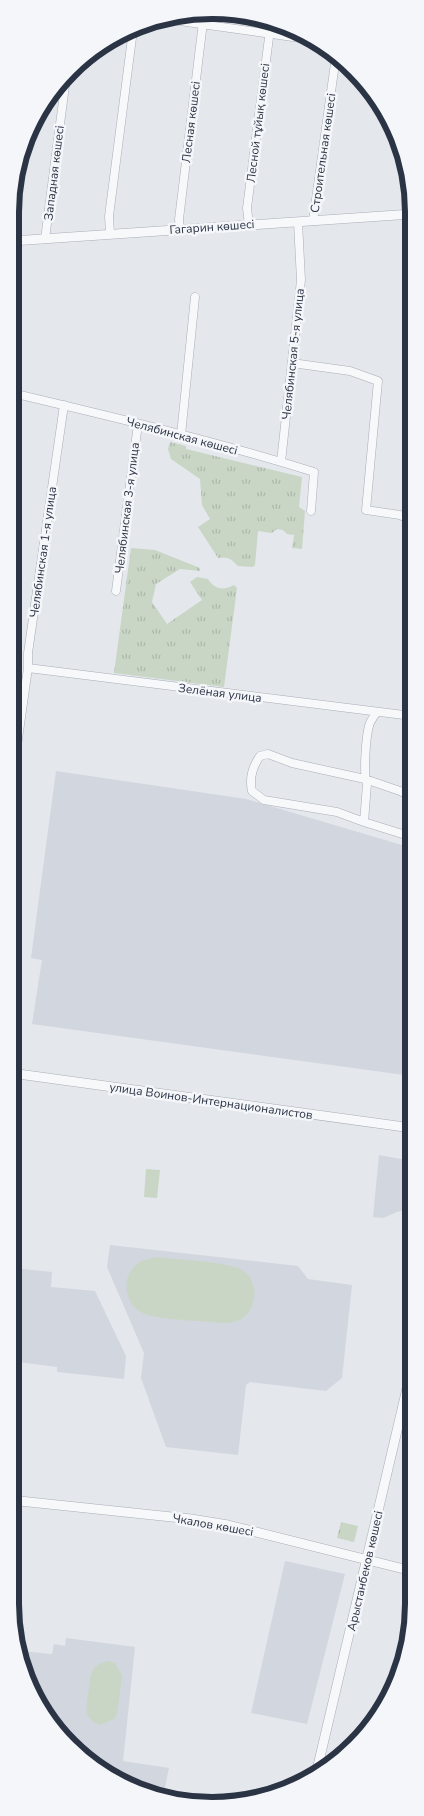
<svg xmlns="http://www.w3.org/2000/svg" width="424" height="1816" font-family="'Nunito Sans',sans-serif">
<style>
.built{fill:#d2d6de}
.grass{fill:url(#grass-tufts)}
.garden{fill:#c9d6c5}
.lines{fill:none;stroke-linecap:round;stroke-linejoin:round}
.minor-casing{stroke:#a9aeb7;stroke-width:9}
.tertiary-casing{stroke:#a9aeb7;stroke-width:10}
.minor{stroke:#f7f8fa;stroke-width:8}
.tertiary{stroke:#f7f8fa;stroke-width:9}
.labels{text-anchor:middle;stroke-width:5;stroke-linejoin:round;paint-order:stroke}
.street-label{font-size:12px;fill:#2b3445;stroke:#f4f6f9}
.rim{fill:none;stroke:#2b3445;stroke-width:6}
</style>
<defs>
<pattern id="grass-tufts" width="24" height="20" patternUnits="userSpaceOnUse" patternTransform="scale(1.25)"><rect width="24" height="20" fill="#c9d6c5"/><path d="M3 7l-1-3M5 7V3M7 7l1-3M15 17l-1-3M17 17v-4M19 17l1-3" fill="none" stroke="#adb8ab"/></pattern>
</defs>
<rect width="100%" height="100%" fill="#e4e7ec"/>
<path class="built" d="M56,771L246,799L412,848V1076L32,1024L42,960L31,958Z
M379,1155L412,1161V1209H409L397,1212L383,1218L373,1217Z
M110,1245L298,1266L308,1279L352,1285L342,1378L326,1391L250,1382L246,1385L238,1455L166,1447L141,1378L144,1353L107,1267Z
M13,1268L52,1272L51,1287L95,1291L126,1356L124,1379L57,1372V1367L10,1361V1294Z
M285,1561L345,1574L307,1724L251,1713Z
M66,1638L135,1647L123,1761L169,1768L163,1796L123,1785L60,1737L25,1681L19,1651L52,1654L54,1644L65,1646Z"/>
<path class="grass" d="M170,442L186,446V449L302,477L299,507L305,511L302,549L292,548L294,535L287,534L283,530L277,529L272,533L258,531L255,565L253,567L238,566C232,559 227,556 218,558L198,527L210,519L202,505L200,479L171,459L168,449Z
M131,548L155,550L200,568V571L180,569L156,584L152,602L167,624L202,600L190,582L197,577L208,579C214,589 223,591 234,585L237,588L224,687L114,673Z
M341,1522L358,1526L354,1542L337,1538Z"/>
<path class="garden" d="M146,1169L160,1170L157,1198L144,1197Z
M157,1257C179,1260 222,1261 240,1269C261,1279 258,1314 237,1321C228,1324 219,1323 210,1322C193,1320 152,1320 139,1311C128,1304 124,1289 128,1277C134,1262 143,1260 157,1257Z
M108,1661L115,1663L122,1676L117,1714L114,1719L100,1725C81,1718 87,1704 89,1688C90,1683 90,1676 92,1672C95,1665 102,1662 108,1661Z"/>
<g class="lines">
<defs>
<path id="minor" d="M158,18L314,40
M313,221L336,56
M249,225L247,208L271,22
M180,230L179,219L204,14
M110,234L109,216L133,30
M45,239L66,78
M292,363L350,371L378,381L366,510L400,515L412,521
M12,393C113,417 215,441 314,472L311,511
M181,435L195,297
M281,462L301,280L298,222
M116,591L138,424
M28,668L412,716
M377,712C374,716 370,721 369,726C366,737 363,773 367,784L364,822L412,837
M11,788L28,668V653L64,405
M364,822L337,812L264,800L252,791C249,778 253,766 260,756L268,754L292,763L365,779L400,791L412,797"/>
<path id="tertiary" d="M12,241L412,214
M11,1073L412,1128
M10,1500L191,1519L228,1525L412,1571
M316,1774L412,1367"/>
</defs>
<use href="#minor" class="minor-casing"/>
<use href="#tertiary" class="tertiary-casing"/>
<use href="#minor" class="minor"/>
<use href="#tertiary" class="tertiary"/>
</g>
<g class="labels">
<g class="street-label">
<text transform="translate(191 122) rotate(-83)" y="4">Лесная көшесі</text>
<text transform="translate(258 123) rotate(-83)" y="4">Лесной тұйық көшесі</text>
<text transform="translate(323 153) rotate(-82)" y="4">Строительная көшесі</text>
<text transform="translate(54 173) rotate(-83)" y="4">Западная көшесі</text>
<text transform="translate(212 227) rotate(-4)" y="4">Гагарин көшесі</text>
<text transform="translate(293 354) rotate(-84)" y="4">Челябинская 5-я улица</text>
<text transform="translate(182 436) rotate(15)" y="4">Челябинская көшесі</text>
<text transform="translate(127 508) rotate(-83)" y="4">Челябинская 3-я улица</text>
<text transform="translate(43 552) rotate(-82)" y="4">Челябинская 1-я улица</text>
<text transform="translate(220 693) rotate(7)" y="4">Зелёная улица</text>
<text transform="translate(211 1101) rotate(8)" y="4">улица Воинов-Интернационалистов</text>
<text transform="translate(213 1525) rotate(10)" y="4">Чкалов көшесі</text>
<text transform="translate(365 1571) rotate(-77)" y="4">Арыстанбеков көшесі</text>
</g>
</g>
<path d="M0 0H424V1816H0ZM212 19H212A193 193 0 0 1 405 212V1604A193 193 0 0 1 212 1797H212A193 193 0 0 1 19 1604V212A193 193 0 0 1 212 19Z" fill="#f4f6f9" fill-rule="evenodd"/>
<path class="rim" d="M212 19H212A193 193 0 0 1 405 212V1604A193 193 0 0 1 212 1797H212A193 193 0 0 1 19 1604V212A193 193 0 0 1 212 19Z"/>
</svg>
